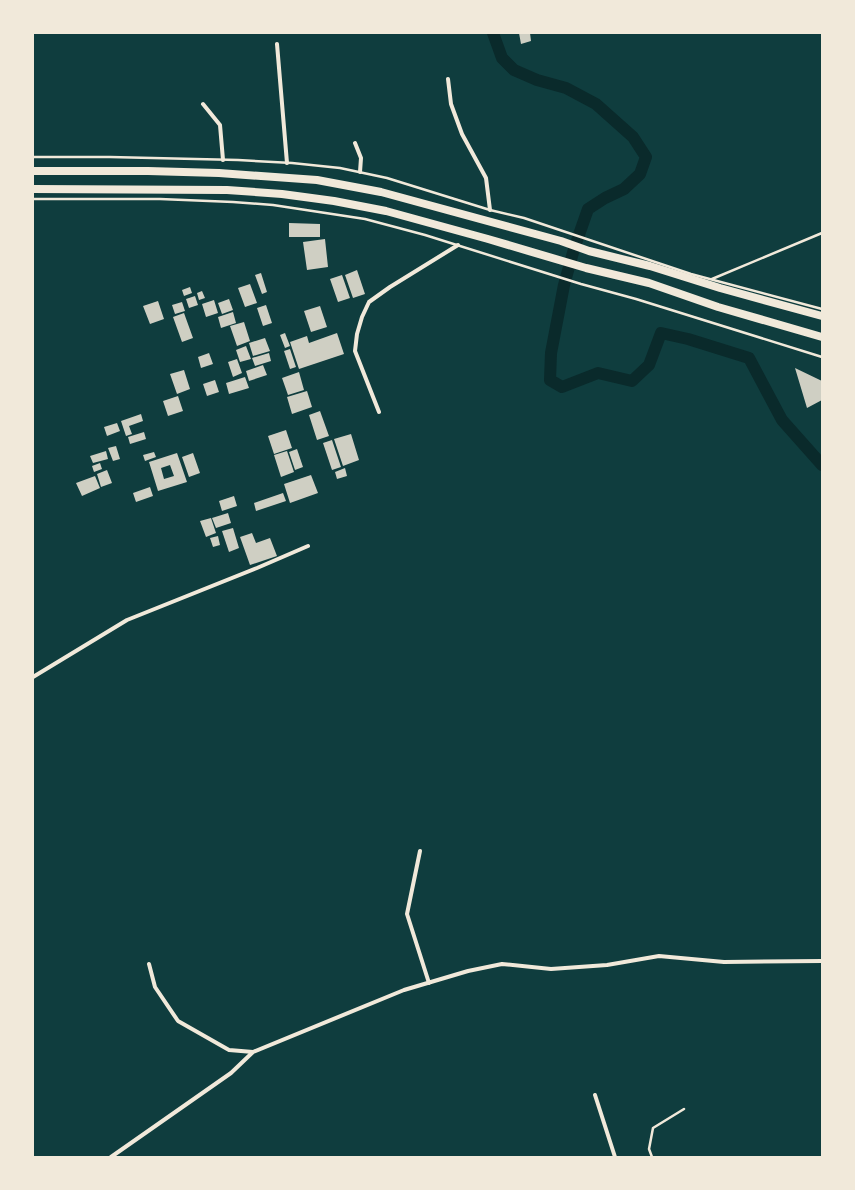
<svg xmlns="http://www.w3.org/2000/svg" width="855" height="1190" font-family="'Varela Round',sans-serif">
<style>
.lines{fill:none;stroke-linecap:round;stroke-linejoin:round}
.canal{stroke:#0a2a2b;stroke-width:12}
.building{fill:#cfcfc3;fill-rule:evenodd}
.service{stroke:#f1e9da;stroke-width:2.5}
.minor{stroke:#f1e9da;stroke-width:4}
.trunk{stroke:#f1e9da;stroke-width:8}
</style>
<rect width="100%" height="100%" fill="#0f3d3e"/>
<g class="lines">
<path class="canal" d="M493,33L502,58L514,70L537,80L566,88L596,104L633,137L646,157L640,174L624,189L605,198L588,209L574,249L564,285L551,353L550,380L562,387L598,373L632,381L649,365L661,333L688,339L749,358L782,420L822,465"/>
</g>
<path class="building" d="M519,33H530L531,41L521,44Z
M289,223L320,224V237H289Z
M325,239L328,267L307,270L303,242Z
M357,270L365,294L353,298L345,275Z
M261,273L267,292L262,294L255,275Z
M342,275L350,298L338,302L330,279Z
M250,284L257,303L245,307L238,288Z
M190,287L192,293L184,296L182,290Z
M202,291L205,298L199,300L197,293Z
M195,296L198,305L189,308L186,299Z
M229,299L233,310L222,314L218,303Z
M214,300L218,313L206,317L202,304Z
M158,301L164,319L150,324L143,306Z
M182,302L185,311L175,314L172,305Z
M266,305L272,323L263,326L257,308Z
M320,306L327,327L311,332L304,311Z
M233,312L236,323L221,328L218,317Z
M184,313L193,338L182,342L173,317Z
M244,322L250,341L237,346L230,326Z
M285,333L290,346L285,348L280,335Z
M337,333L344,354L299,369L290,342L307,336L309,343Z
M265,338L270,351L253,356L249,343Z
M246,346L251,359L240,362L236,350Z
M290,349L296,367L290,369L284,351Z
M209,353L213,364L201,368L198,357Z
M269,353L271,361L255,366L252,358Z
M237,359L242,373L233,377L228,362Z
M263,365L267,375L249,381L246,371Z
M795,368L822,381V400L807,408Z
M184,370L190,389L177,394L170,374Z
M299,372L304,390L288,395L282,378Z
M245,377L249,388L229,394L226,383Z
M215,380L219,392L207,396L203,384Z
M307,391L312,407L292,414L287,397Z
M178,396L183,411L168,416L163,401Z
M320,411L329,436L317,440L309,415Z
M141,414L143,421L129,426L132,434L126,436L121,421Z
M117,423L120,431L107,436L104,427Z
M286,430L292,448L274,454L268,436Z
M144,432L146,439L130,444L128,437Z
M351,434L359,460L343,466L334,439Z
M332,440L341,467L332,470L323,443Z
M116,446L120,459L113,461L108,448Z
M297,449L303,467L295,470L289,452Z
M106,451L108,459L93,463L90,456Z
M287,451L294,472L281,477L274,455Z
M154,452L156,457L145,461L143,455Z
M177,453L187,482L158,491L149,462ZM170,465L174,476L164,479L161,468Z
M193,453L200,473L189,477L182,457Z
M100,463L102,469L94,472L92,466Z
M345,468L347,476L337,479L335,472Z
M107,470L112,483L101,487L97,474Z
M311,475L318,493L290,503L284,484Z
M95,476L100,488L82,496L76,483Z
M150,487L153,496L136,502L133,493Z
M283,493L286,501L256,511L254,503Z
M234,496L237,506L222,511L219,501Z
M228,513L231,523L216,528L212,518Z
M211,518L216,533L206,537L200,521Z
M233,528L239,548L229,552L222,531Z
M252,533L256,543L270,538L277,556L250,565L240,537Z
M218,536L220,545L213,547L210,538Z"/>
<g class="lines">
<path class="service" d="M33,157H110L238,160L292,163L340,168L387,178L490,210L524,218L691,274L822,309
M33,199H160L233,202L273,205L365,219L425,235L581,284L636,299L822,357
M712,279L822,233
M652,1157L649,1149L653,1128L684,1109"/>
<path class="minor" d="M277,44L287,163
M448,79L451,104L462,134L486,178L490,210
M203,104L220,125L223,160
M355,143L361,158L360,172
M379,412L355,351L357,334L362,317L369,302L390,287L458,245
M33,677L127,620L257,568L308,546
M420,851L407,914L429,983
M253,1052L404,990L468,971L502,964L551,969L607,965L659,956L724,962L822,961
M595,1095L615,1157
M111,1157L231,1073L253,1052L229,1050L178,1021L155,987L149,964"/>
<path class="trunk" d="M33,171H148L219,173L317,180L381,192L561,241L589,251L650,266L720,288L822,316
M33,189L227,190L282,194L334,201L386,211L488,239L586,268L649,283L718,307L822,337"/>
</g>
<rect width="855" height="1190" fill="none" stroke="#f1e9da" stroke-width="68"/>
</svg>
